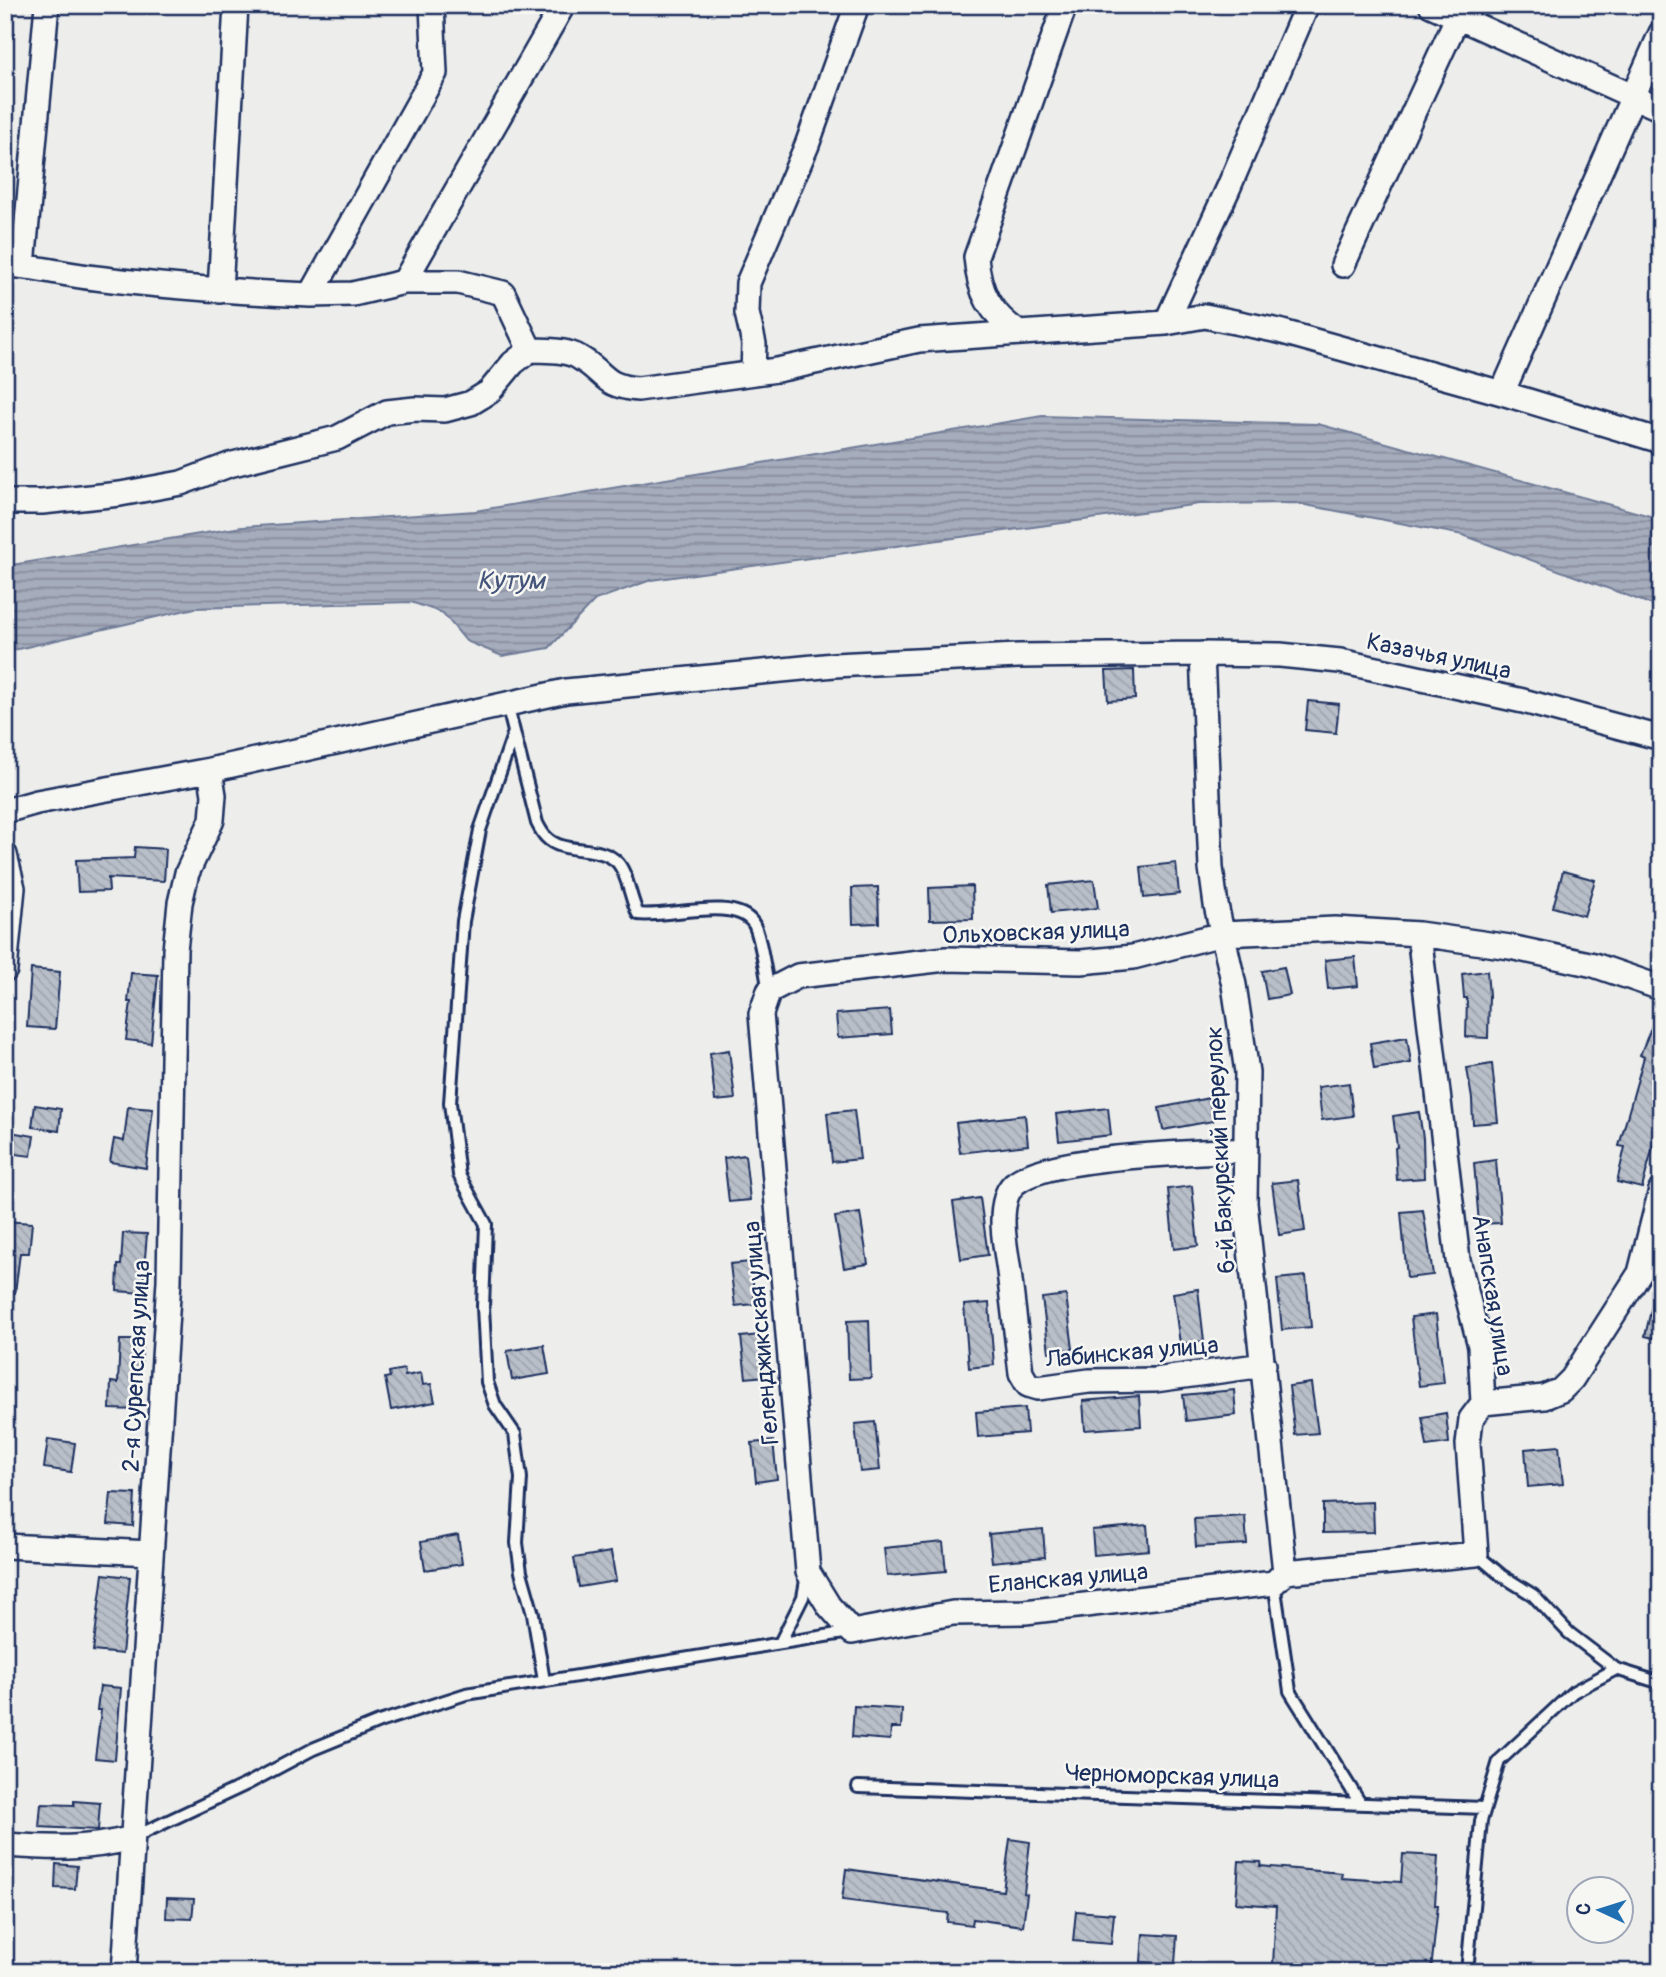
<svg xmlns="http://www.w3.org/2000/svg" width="1666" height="1977" font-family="Pangolin,sans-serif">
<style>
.water{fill:url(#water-rules);stroke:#6e7a96;stroke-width:2}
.building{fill:url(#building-back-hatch);stroke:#1b2f5e;stroke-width:2}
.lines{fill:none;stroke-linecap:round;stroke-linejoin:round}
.service-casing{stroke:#1b2f5e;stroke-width:16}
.minor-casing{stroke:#1b2f5e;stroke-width:28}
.service{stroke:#f6f6f2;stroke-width:10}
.minor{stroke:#f6f6f2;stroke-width:23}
.labels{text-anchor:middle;stroke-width:5;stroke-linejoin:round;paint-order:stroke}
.street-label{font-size:24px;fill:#1b2f5e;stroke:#f6f6f2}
.water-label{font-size:26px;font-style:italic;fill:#44547a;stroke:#f6f6f2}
</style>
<defs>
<pattern id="water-rules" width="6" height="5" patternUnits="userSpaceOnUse" patternTransform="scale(1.75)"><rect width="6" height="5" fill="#a5acbc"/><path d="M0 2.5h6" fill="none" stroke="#868c9c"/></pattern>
<pattern id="building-back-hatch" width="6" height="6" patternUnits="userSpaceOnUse" patternTransform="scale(1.75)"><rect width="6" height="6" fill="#b9bfc8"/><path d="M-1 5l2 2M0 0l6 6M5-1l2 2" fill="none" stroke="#9ea4ae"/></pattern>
</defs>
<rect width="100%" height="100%" fill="#edeeec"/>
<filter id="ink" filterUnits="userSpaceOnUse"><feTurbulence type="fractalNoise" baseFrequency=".0143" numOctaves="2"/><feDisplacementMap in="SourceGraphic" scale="14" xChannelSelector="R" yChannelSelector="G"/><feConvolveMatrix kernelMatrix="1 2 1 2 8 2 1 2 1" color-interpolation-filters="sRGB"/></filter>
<g filter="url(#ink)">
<path class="water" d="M1042,416L1318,424L1661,519V608L1463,535L1295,503L1199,504L651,580L595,600L549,648L502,656L466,641L443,613L411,602L195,608L5,652V566L242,527L475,511Z"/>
<path class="building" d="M1134,670L1135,699L1108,701L1106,671Z
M1308,701L1339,704L1336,733L1305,730Z
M135,847L166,849L164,881L108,878L109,891L78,892L76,860L134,858Z
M1176,863L1179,894L1144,898L1141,867Z
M1563,871L1595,880L1584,916L1553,907Z
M1094,880L1098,908L1051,913L1048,885Z
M972,886L973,919L930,920L929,888Z
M878,887L879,923L853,924L852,888Z
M1355,957L1358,986L1328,989L1325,960Z
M1284,967L1290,995L1267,999L1262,971Z
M31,969L60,972L55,1029L27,1027Z
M1487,971L1489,995L1488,1038L1466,1037L1467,998H1464L1462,974Z
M131,973L158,975L151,1043L126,1040L131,1002H128Z
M1660,1006L1661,1117L1642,1188L1617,1182L1625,1147L1619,1146L1644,1057L1640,1055Z
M890,1010L892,1034L838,1038L836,1014Z
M1407,1037L1411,1063L1374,1069L1370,1043Z
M729,1050L735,1099L715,1101L710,1053Z
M1492,1064L1498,1122L1473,1124L1472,1099L1467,1068Z
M1349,1083L1353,1116L1322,1120L1318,1087Z
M1209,1098L1213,1121L1163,1130L1159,1108Z
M35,1105L61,1109L59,1131L32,1127Z
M128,1107L153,1109L146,1168L110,1162L114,1139L124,1141Z
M1108,1108L1111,1135L1059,1141L1056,1114Z
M854,1110L860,1159L832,1162L827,1113Z
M1419,1112L1423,1138L1424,1178L1397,1180L1395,1148L1397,1147L1393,1116Z
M1025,1115L1028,1145L960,1153L956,1123Z
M10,1132L34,1136L31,1156L7,1153Z
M745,1155L750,1200L729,1202L724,1158Z
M1496,1160L1501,1223L1479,1224L1474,1163Z
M1298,1180L1305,1231L1279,1235L1272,1183Z
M1192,1186L1198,1246L1174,1249L1168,1189Z
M980,1198L988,1255L961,1259L953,1202Z
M1423,1210L1433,1275L1407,1278L1401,1212Z
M860,1213L868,1264L844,1268L835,1217Z
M5,1221L32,1223L29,1253H20L15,1293L5,1292Z
M123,1233L147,1234L142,1293L117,1291L118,1265H121Z
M751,1262L755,1304L735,1306L730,1264Z
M1306,1276L1311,1327L1282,1330L1277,1279Z
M1198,1289L1204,1341L1180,1344L1173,1293Z
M1655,1293L1661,1294V1340L1645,1336Z
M1066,1295L1073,1349L1049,1352L1042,1298Z
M989,1303L994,1365L969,1368L964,1305Z
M1436,1314L1444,1383L1419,1386L1411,1317Z
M869,1320L871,1378L849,1379L847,1321Z
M760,1335L765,1376L746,1378L741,1337Z
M120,1340H143L137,1410L110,1409L111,1382L118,1383Z
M544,1345L549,1374L512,1380L507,1351Z
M404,1369L405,1376L421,1373L423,1385L431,1384L435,1402L391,1410L385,1378L390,1377L389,1372Z
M1311,1383L1318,1433L1295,1435L1289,1386Z
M1234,1390L1236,1415L1186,1421L1183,1395Z
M1139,1396L1141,1426L1085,1430L1083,1401Z
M1025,1408L1027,1433L978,1437L976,1412Z
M1446,1413L1449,1443L1427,1446L1422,1417Z
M875,1422L880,1470L860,1472L855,1424Z
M48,1439L75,1443L71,1472L44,1468Z
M773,1441L777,1479L756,1482L752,1443Z
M1559,1446L1563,1484L1528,1487L1525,1449Z
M111,1493L135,1494L133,1526L108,1524Z
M1373,1502L1374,1532L1323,1533V1504Z
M1245,1516L1247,1544L1196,1547L1194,1519Z
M1147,1525L1149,1550L1094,1555L1092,1530Z
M1043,1529L1045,1557L992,1562L989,1534Z
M458,1535L462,1564L425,1570L421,1542Z
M943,1542L946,1571L887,1576L884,1548Z
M611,1552L616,1581L579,1587L574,1558Z
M103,1574L130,1577L122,1654L93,1651Z
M100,1686L121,1688L115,1760L95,1758L101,1710H97Z
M854,1706L902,1709L901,1728H891L890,1740L852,1737Z
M74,1801L100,1803L98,1830L39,1827L41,1804L74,1805Z
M1010,1839L1030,1842L1024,1893L1027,1894L1023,1926L973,1919L972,1925L947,1922L948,1913L842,1900L846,1869L1003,1891Z
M1403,1854L1438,1856L1435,1905H1438L1431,1971L1375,1967V1972H1313L1314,1968L1273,1965L1276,1906L1236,1903L1239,1861L1261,1862L1260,1866L1342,1873L1341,1878L1401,1882Z
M56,1864L77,1866L75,1889L55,1888Z
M167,1898L194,1899L192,1919L166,1918Z
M1076,1911L1114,1914L1111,1944L1073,1941Z
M1143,1934L1177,1936L1175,1964L1141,1962Z"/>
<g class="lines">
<defs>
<path id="service" d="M507,704L537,823C539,827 542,833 546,837C564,856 600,843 618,863C628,875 630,898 638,914C668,918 734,896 753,923C760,932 766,977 769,991
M514,732L480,830L463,921L450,1103L459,1175L486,1224L483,1307L487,1382L495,1405L515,1434L521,1478L517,1543L521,1572L533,1614L544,1681
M1476,1554L1501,1575L1533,1595L1569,1633L1616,1669L1661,1683
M1274,1583L1290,1691L1360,1803
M780,1643L803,1597L807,1575
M858,1787L1485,1808
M132,1838L247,1784L313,1749L379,1722L466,1694L850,1632
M1467,1972L1481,1821L1499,1761L1573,1692L1616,1669"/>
<path id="minor" d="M1431,5L1661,109
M5,265C36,266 65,275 96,278C168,287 239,292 311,295L435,73L432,5
M23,265L47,5
M1343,265L1463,5
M220,291L236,5
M311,295L353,294L404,282L563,5
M1166,323L1228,189L1307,5
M1019,333C990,313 979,293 976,257L1065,5
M530,350C546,351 566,349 580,358C606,373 602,386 638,389L777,370L919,340L1166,323L1205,316L1279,331L1502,393L1661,441
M753,373L754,344L747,313L748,283L807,145L857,5
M1502,393L1661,33
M5,502H42L120,494L181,483L229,465L337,438L387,412L415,409L445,410L471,403L489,392L513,363L530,350L503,293L458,282H404
M1202,654L1211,868L1216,905L1234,985L1247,1072L1245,1203L1285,1572
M5,811L37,802L210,770L566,691L834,665L1018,656L1202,654L1280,655L1340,661L1523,701L1661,738
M5,855L13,888L5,970
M1246,1150C1197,1153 1048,1155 1014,1184C1011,1187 1007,1193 1006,1198C999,1220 1006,1249 1009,1272C1013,1306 1017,1339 1021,1373L1028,1385L1038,1388L1089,1381L1155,1380L1264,1365
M1483,1403L1544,1397L1561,1390L1572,1379L1640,1273L1661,1190
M5,1546L151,1553
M1285,1572L1274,1583L1025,1612L953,1613L852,1632L829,1606L808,1572L761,1014L769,991L798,976L946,959L1081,962L1133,957L1222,934L1335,929L1419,934L1510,947L1594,965L1661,988
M1285,1572L1476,1554L1468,1444L1471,1419L1483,1403L1480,1346L1458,1260L1419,934
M5,1845C51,1848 87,1850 132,1838
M124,1972L169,1281L175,950L180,903L187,873L212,820L214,795L210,770"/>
</defs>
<use href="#service" class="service-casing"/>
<use href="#minor" class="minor-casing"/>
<use href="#service" class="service"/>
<use href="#minor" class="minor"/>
</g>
</g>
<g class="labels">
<g class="street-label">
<text transform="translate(1439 656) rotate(12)" y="8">Казачья улица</text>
<text transform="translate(1036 932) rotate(-2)" y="8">Ольховская улица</text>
<text transform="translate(1220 1150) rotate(-93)" y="8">6-й Бакурский переулок</text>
<text transform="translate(1493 1295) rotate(81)" y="8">Анапская улица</text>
<text transform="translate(761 1333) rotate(-95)" y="8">Геленджикская улица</text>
<text transform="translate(1132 1352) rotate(-5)" y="8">Лабинская улица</text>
<text transform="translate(136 1366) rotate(-87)" y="8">2-я Сурепская улица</text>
<text transform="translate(1068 1578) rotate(-5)" y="8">Еланская улица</text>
<text transform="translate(1172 1776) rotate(2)" y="8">Черноморская улица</text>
</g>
<g class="water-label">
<text x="511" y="589">Кутум</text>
</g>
</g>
<rect width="1666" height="1977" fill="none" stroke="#f6f6f2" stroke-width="28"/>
<rect x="14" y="14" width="1638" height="1949" fill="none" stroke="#1b2f5e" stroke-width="2.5" filter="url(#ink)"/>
<g transform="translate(1600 1910) rotate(274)"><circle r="33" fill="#f6f6f2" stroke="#9ea6b7" stroke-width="2"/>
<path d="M0-5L12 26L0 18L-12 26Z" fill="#1f6fb2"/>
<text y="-10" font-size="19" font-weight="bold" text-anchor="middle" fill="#1b2f5e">С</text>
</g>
</svg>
